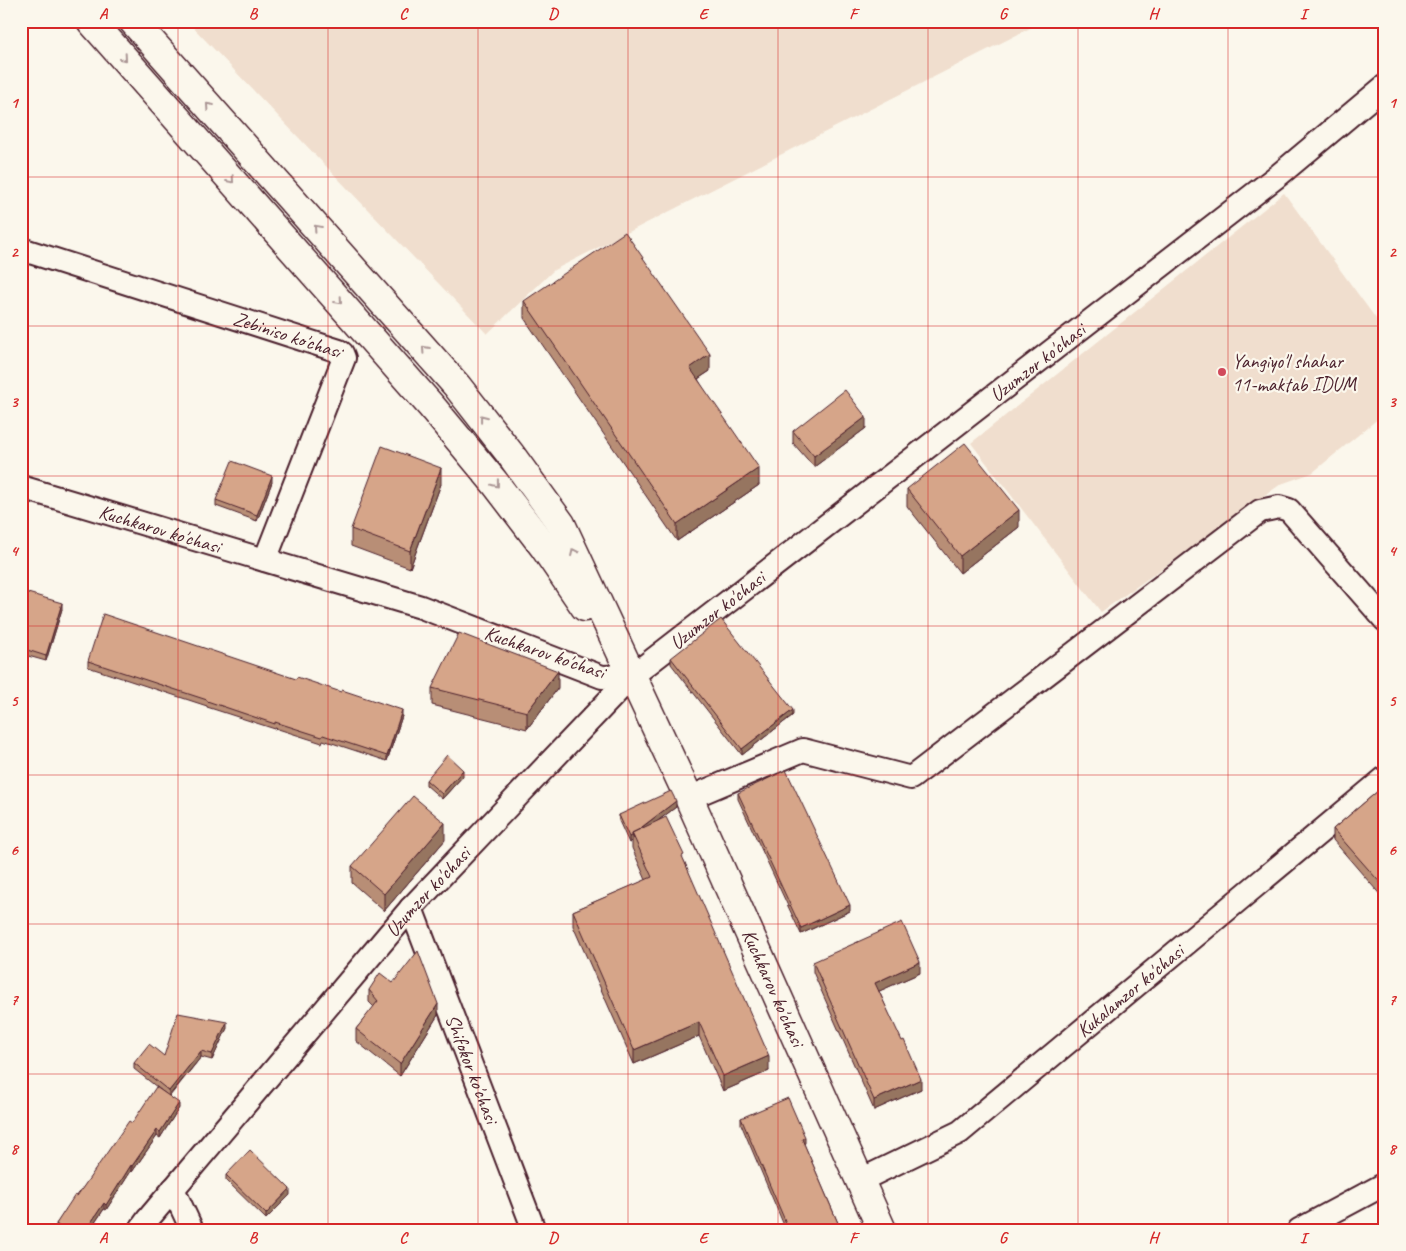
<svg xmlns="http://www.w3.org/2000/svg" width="1406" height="1251" font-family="Caveat,sans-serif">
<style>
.built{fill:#f0dece}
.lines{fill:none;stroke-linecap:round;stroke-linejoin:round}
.street-casing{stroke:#4a1f2b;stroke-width:26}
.primary-casing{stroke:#4a1f2b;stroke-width:31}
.street{stroke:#fbf7ec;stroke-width:22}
.primary{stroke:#fbf7ec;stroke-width:28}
.wall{fill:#b88e76;stroke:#4a1f2b}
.shaded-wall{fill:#967460;stroke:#4a1f2b}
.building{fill:#d6a589;stroke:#4a1f2b}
.oneway{stroke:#ab9695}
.grid{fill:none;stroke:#d62828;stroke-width:1;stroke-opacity:0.55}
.poi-dot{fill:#d1495b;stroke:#fbf7ec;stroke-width:2}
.labels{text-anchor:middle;stroke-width:4.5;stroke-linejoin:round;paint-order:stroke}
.street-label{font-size:20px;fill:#4a1f2b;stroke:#fbf7ec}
.poi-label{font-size:20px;fill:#4a1f2b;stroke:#fbf7ec;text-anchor:start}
.neatline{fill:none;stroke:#d62828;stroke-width:2}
.grid-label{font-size:16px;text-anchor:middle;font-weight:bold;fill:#d62828}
</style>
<rect width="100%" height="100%" fill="#fbf7ec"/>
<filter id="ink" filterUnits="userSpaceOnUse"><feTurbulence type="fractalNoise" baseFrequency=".02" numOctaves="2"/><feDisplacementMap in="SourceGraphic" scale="10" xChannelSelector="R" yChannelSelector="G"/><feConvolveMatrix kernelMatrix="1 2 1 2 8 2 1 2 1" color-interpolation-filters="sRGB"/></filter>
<g filter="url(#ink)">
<path class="built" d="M187,21H1044L554,270L487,334Z
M1284,193L1385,331V413L1312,473L1281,484L1101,612L971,443Z"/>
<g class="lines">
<defs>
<g id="street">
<path id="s1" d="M21,249L339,351L342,353L344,358L265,560"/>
<path id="s2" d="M21,487L421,607L602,677L632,676"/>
<path d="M689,798L803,750L911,778L1260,511L1279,507L1289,510L1385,620"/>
<path id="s3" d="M411,908L534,1230"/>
<path id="s4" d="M861,1180L960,1132L1385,778"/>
<path d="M173,1189L192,1230"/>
<path id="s5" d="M140,1230L148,1219L411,908L632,676L1280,174L1385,86"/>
<path d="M1299,1230L1385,1184"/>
</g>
<g id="primary">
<path d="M91,21L432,407L495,483L544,547L585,607"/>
<path id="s6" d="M133,21L457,386L511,455L561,524L689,798L882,1230"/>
</g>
</defs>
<use href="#street" class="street-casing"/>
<use href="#primary" class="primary-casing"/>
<use href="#street" class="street"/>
<use href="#primary" class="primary"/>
</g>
<path class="wall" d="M524,301L710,371L698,379L759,485L677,541L524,318Z
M866,428L814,467L793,443V431Z
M272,482L257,521L216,506V500Z
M441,484L410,568L351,546V529Z
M907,489L1019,527L960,573L907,506Z
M21,591L62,609L46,661L21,654Z
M671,658L793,715L742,755L671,664Z
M88,661L402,716L387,761L323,740L322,743L275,728V729L207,707V706L88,667Z
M432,688H558L527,729L432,705Z
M463,776L442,799L426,785V780Z
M1385,785V896L1383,898L1333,840V829Z
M738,793L850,911L801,934L738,799Z
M676,807L656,822L684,861L769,1071L723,1091L699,1036L634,1064L573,926V911L646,880L632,848V841L629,843L619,821V815Z
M445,840L384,911L352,883V866Z
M813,962L920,973L879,991L921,1089L874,1110L813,972Z
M369,990L438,1015L400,1076L356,1041V1029L374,1007L369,1002Z
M227,1028L212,1060L201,1057L170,1096L179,1108L160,1138L157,1136L132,1172L131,1171L106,1210L104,1209L90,1230H56V1224L132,1123L167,1095L134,1069V1063L164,1056Z
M741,1118L805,1143L804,1144L841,1230H786L741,1124Z
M226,1175L290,1195L266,1219L226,1180Z"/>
<path class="shaded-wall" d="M710,354V371L690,384V368Z
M866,417V428L814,467V456Z
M441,468V484L410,568V551Z
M759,468V485L677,541V524Z
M272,476V482L257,521V515Z
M1019,510V527L960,573V556Z
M62,603V609L46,661V656Z
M558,671V688L527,729V712Z
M402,710V716L387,761V756Z
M793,710V715L742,755V749Z
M463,770V776L442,799V794Z
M676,801V807L634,839L632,835Z
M445,823V840L384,911V894Z
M632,835V841L629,843V837Z
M1385,885V896L1383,898V886Z
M850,905V911L801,934V928Z
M920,962V973L875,993V983Z
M438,1004V1015L400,1076V1064Z
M227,1022V1028L212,1060V1054Z
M699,1022V1036L634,1064V1050Z
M201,1051V1057L169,1096V1091Z
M769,1056V1071L723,1091V1076Z
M921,1079V1089L874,1110V1100Z
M179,1103V1108L160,1138V1132Z
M157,1130V1136L132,1172V1166Z
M805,1137V1143L802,1145V1139Z
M131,1165V1171L106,1210V1205Z
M290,1189V1195L266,1219V1214Z
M104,1203V1209L90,1230H86Z"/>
<path class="building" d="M625,232L710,354L690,368L759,468L677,524L524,301Z
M845,390L866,417L814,456L793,431Z
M965,443L1019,510L960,556L907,489Z
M382,446L441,468L410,551L351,529Z
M232,461L272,476L257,515L216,500Z
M21,591L62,603L46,656L21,648Z
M103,614L296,679L297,677L341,692L342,690L402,710L387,756L323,735L322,737L275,722V724L207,701V700L88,661Z
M721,619L793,710L742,749L671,658Z
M459,633L558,671L527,712L432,688Z
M447,755L463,770L442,794L426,780Z
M786,770L850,905L801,928L738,793Z
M1385,785V885L1383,886L1333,829Z
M671,791L676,801L638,830L632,833V835L629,837L619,815Z
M413,796L445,823L384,894L352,866Z
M666,817L684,855L682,856L769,1056L723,1076L699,1022L634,1050L573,911L652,877L632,833Z
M902,922L920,962L875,983L902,1041L904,1040L921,1079L874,1100L813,962Z
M418,951L438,1004L400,1064L356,1029L378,1001L369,990L380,973L393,983Z
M178,1013L227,1022L212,1054L201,1051L169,1091L134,1063L149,1044L164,1056Z
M156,1087L179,1103L160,1132L157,1130L132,1166L131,1165L106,1205L104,1203L86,1230H64L56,1224L75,1195L77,1196L129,1121L132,1123Z
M788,1098L805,1137L802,1139L841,1230H789L741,1118Z
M250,1150L290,1189L266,1214L226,1175Z"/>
<defs><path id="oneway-chevron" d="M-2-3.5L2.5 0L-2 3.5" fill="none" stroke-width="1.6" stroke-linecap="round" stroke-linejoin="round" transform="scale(1.25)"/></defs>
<g class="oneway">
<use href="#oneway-chevron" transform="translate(124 58) rotate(49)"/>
<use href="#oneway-chevron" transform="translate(209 106) rotate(-132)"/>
<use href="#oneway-chevron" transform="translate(231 180) rotate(49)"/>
<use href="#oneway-chevron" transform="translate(317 228) rotate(-132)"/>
<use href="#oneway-chevron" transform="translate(339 301) rotate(49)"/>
<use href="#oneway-chevron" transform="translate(425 349) rotate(-132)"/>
<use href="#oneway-chevron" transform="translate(483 418) rotate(-128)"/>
<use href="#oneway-chevron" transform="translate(496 484) rotate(52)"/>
<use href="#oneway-chevron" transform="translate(574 552) rotate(-115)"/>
</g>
</g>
<path class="grid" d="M178,21V1230M328,21V1230M478,21V1230M628,21V1230M778,21V1230M928,21V1230M1078,21V1230M1228,21V1230M21,177H1385M21,326H1385M21,476H1385M21,626H1385M21,775H1385M21,924H1385M21,1074H1385"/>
<circle class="poi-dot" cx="1222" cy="372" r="5"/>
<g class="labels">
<g class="street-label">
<text dy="7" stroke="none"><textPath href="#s1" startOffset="280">Zebiniso ko'chasi</textPath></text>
<text dy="7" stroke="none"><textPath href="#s5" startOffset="1254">Uzumzor ko'chasi</textPath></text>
<text dy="7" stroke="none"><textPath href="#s2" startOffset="145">Kuchkarov ko'chasi</textPath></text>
<text dy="7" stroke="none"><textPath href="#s5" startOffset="849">Uzumzor ko'chasi</textPath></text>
<text transform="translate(545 652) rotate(19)" y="7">Kuchkarov ko'chasi</text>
<text dy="7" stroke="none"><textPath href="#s5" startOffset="444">Uzumzor ko'chasi</textPath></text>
<text dy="7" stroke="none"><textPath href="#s6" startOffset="1171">Kuchkarov ko'chasi</textPath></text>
<text dy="7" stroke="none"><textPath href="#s4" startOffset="331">Kukalamzor ko'chasi</textPath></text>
<text dy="7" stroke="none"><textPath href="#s3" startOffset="172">Shifokor ko'chasi</textPath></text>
</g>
<g class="poi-label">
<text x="1232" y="368">Yangiyo'l shahar<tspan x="1232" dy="23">11-maktab IDUM</tspan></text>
</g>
</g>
<rect width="1406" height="1251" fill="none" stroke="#fbf7ec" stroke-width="55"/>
<rect x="28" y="28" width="1350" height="1196" class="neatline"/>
<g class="grid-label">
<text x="103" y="19">A</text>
<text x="253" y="19">B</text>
<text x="403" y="19">C</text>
<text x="553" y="19">D</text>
<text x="703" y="19">E</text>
<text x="853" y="19">F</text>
<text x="1003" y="19">G</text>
<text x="1153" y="19">H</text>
<text x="1303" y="19">I</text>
<text x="14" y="108">1</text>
<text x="1392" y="108">1</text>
<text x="14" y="257">2</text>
<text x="1392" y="257">2</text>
<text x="14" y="407">3</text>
<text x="1392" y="407">3</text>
<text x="14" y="556">4</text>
<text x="1392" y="556">4</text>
<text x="14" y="706">5</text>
<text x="1392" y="706">5</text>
<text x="14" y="855">6</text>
<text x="1392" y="855">6</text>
<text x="14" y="1005">7</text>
<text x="1392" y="1005">7</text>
<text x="14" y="1154">8</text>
<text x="1392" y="1154">8</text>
<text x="103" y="1243">A</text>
<text x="253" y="1243">B</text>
<text x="403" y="1243">C</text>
<text x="553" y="1243">D</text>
<text x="703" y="1243">E</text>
<text x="853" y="1243">F</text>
<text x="1003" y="1243">G</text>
<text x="1153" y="1243">H</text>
<text x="1303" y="1243">I</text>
</g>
</svg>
